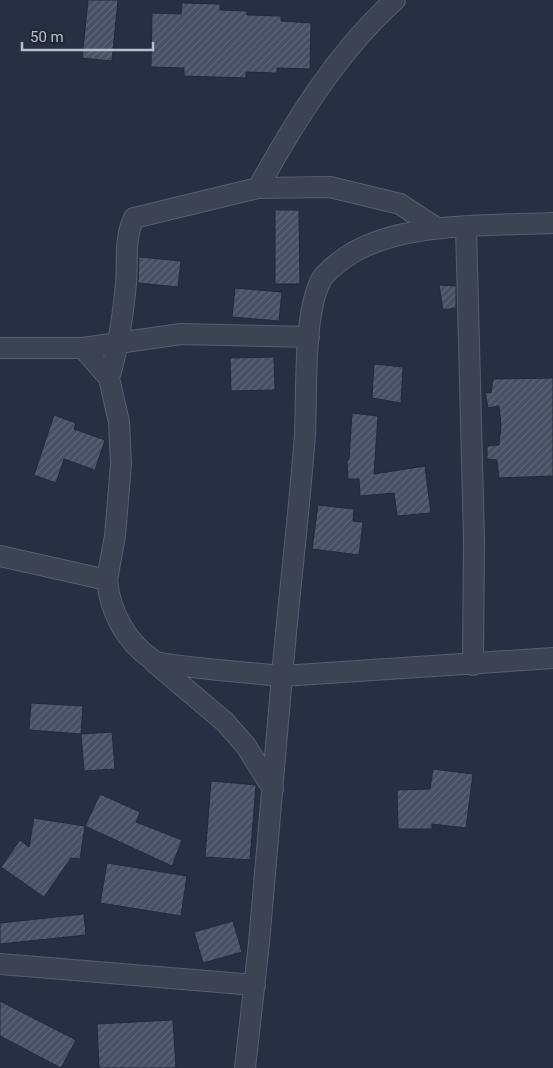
<svg xmlns="http://www.w3.org/2000/svg" width="553" height="1068" font-family="Roboto,sans-serif">
<style>
.building{fill:url(#building-hatch);stroke:#222a39}
.lines{fill:none;stroke-linecap:round;stroke-linejoin:round}
.street-casing{stroke:#575e6c;stroke-width:22}
.street{stroke:#3c4352;stroke-width:20}
</style>
<defs>
<pattern id="building-hatch" width="6" height="6" patternUnits="userSpaceOnUse" patternTransform="scale(1.25)"><rect width="6" height="6" fill="#475064"/><path d="M-1 1l2-2M0 6l6-6M5 7l2-2" fill="none" stroke="#5f6779"/></pattern>
</defs>
<rect width="100%" height="100%" fill="#273042"/>
<path class="building" d="M88,0H118L112,61L82,58Z
M182,3L220,4V10L247,11V15L281,16V21L311,23L310,69L277,68V73L246,72V78L184,76V68L151,67L152,13L181,14Z
M275,210H299L300,284H275Z
M139,257L181,261L178,287L138,283Z
M439,285L456,286V308L443,310Z
M235,288L282,292L279,321L232,317Z
M274,357L275,390L231,391L230,358Z
M374,364L403,367L401,403L372,398Z
M553,378V476L499,478L497,460L487,459V446L499,445L501,425L499,406L488,408L485,392L491,393L493,379Z
M352,413L378,416L374,474L425,466L431,513L397,516L394,493L360,496L359,479H348L347,460H349Z
M54,415L76,423L74,429L105,440L95,470L64,459L56,483L34,475Z
M318,505L354,509L353,521L363,522L359,555L312,549Z
M31,703L83,706L81,734L29,730Z
M112,732L115,769L84,771L81,734Z
M433,769L473,774L466,828L432,824V829H398L397,790L430,789Z
M211,781L256,785L250,860L205,857Z
M100,794L140,812L136,822L182,840L172,866L85,826Z
M34,818L85,826L80,859L71,858L44,897L1,867L20,840L29,847Z
M107,863L187,876L181,916L100,903Z
M84,914L86,935L0,944V923Z
M233,921L242,952L203,963L194,932Z
M0,1001L76,1040L61,1068L0,1036Z
M173,1020L176,1068H99L97,1024Z"/>
<g class="lines">
<defs>
<path id="street" d="M258,188C295,121 338,51 395,0
M553,223C491,226 398,221 346,257C339,262 325,273 321,280C303,315 307,393 305,434C299,515 289,595 282,676L553,658
M466,227L474,539L473,665
M0,348H83L181,334L309,337
M83,348L109,378L119,422L121,464L115,536L107,580
M109,378C119,346 123,316 126,283C128,261 124,238 134,218L258,188L330,187L400,204L435,227
M0,556L107,580C110,612 126,642 153,660C161,666 264,674 282,676L259,943L245,1068
M154,662L225,722L246,746L273,789
M0,964L255,985"/>
</defs>
<use href="#street" class="street-casing"/>
<use href="#street" class="street"/>
</g>
<path d="M22 42v8h131v-8" fill="none" stroke="#b9becc" stroke-width="2.5"/>
<text x="30" y="42" font-size="15" fill="#b9becc" stroke="#202837" stroke-width="4" paint-order="stroke">50 m</text>
</svg>
